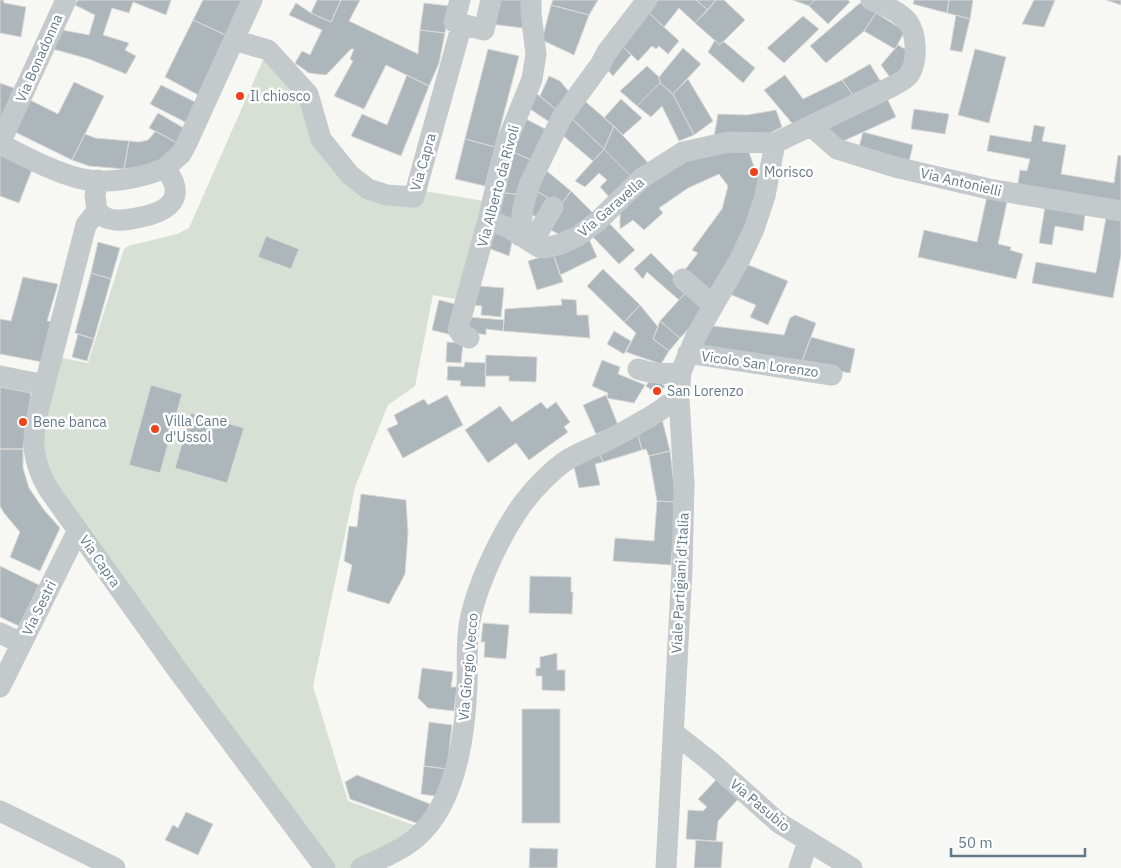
<svg xmlns="http://www.w3.org/2000/svg" width="1121" height="868" font-family="'IBM Plex Sans',sans-serif">
<style>
.green{fill:#d8dfd4}
.building{fill:#adb6bb;stroke:#d9d8d6}
.lines{fill:none;stroke-linecap:round;stroke-linejoin:round}
.street{stroke:#c4c9cc;stroke-width:21}
.poi-dot{fill:#f0431b;stroke:#fff;stroke-width:2}
.labels{text-anchor:middle;stroke-width:5;stroke-linejoin:round;paint-order:stroke}
.street-label{font-size:14px;fill:#647987;stroke:#fff}
.poi-label{font-size:14px;fill:#647987;stroke:#fff;text-anchor:start}
</style>
<rect width="100%" height="100%" fill="#f7f7f3"/>
<path class="green" d="M267,51L307,95L320,139L368,191L418,190L490,202L462,300L433,295L415,386L388,405L355,487L313,686L348,801L430,831L380,868H327L54,489L38,432L57,357L88,363L124,249L128,246L177,234L189,228Z"/>
<path class="building" d="M0,0H3L4,3L26,7L21,37L0,33Z
M78,0H171L166,15L133,2L129,13L112,8L103,35L129,43L125,50L136,56L126,74L89,59L53,49L62,30L89,35L95,15L75,5Z
M203,0H246L230,37L193,20Z
M317,0H341L331,22L311,13Z
M341,0H360L349,21L418,54L420,30L445,33L439,63L429,86L386,65L364,109L334,96L353,61L350,59L354,49H351L326,75L309,73L295,63L302,51L310,55L322,30L289,15L296,3L311,13L331,22Z
M495,0H525L523,28L490,24Z
M553,0H598L589,15L551,5Z
M658,0H696L708,10L695,23L679,8L664,27L649,13Z
M696,0H716L708,10Z
M716,0H724L745,20L720,45L695,23Z
M793,0H815L809,6Z
M815,0H848L850,2L828,24L809,6Z
M914,0H949L947,13L913,4Z
M949,0H973L970,19L947,13Z
M1034,0H1055L1044,27L1022,24Z
M1106,0H1121V5Z
M424,3L449,6L445,33L420,30Z
M860,3L876,13L864,31L826,63L810,46Z
M551,5L589,15L574,55L542,40Z
M649,13L679,41L668,54L659,46L656,49L652,46L638,61L620,44Z
M876,13L905,31L895,49L864,31Z
M956,15L970,19L962,52L950,50Z
M803,16L819,29L784,63L767,48Z
M193,20L230,37L202,97L165,77Z
M715,40L720,45L723,41L755,68L743,83L708,52Z
M620,44L631,55L613,76L604,66Z
M898,45L910,52L905,66L892,80L881,65Z
M683,48L701,64L673,94L660,83L659,77Z
M488,49L519,56L495,147L465,139Z
M975,49L1006,57L989,123L958,115Z
M870,64L882,84L856,99L842,80Z
M647,66L659,77L660,83L637,106L620,91Z
M407,75L429,86L401,156L351,136L362,114L387,125Z
M785,75L803,99L842,80L856,99L797,129L764,90Z
M549,76L560,81L570,93L558,111L540,96Z
M688,79L713,121L694,135L673,94Z
M74,82L104,96L72,160L11,130L26,98L58,114Z
M0,83L14,88L0,121Z
M660,83L673,94L694,135L679,141L662,106L651,117L637,106Z
M161,85L199,104L189,124L150,104Z
M532,90L558,111L551,123L527,107Z
M886,96L896,117L839,143L822,126Z
M581,98L614,126L604,149L569,116Z
M621,99L642,118L623,135L604,118Z
M914,109L949,114L945,134L911,129Z
M776,110L782,127L768,134L714,137L718,114L747,115Z
M158,113L187,130L179,144L149,128Z
M569,116L604,149L593,161L561,134Z
M522,117L547,130L531,160L511,151Z
M1034,125L1045,127L1042,141L1066,145L1061,174L1114,183L1118,155L1121,156V208L1017,190L1020,170L1027,171L1030,159L987,151L990,135L1031,142Z
M614,126L652,167L636,181L604,149Z
M156,131L179,144L164,159L146,166L124,169L129,141L139,142L148,140Z
M863,132L913,145L908,166L858,151Z
M85,134L95,138L129,141L124,169L89,166L72,160Z
M465,139L495,147L485,186L455,179Z
M746,144L760,183L743,235L709,292L683,272L698,253L692,250L722,209L728,186L719,174L688,188L659,208L663,213L644,230L633,220L620,229V207L655,174L706,151Z
M604,149L636,181L612,200L600,187L607,180L599,173L585,187L575,181Z
M511,151L531,160L521,195L499,192Z
M0,155L33,167L19,203L0,196Z
M542,167L571,191L561,205L531,188Z
M531,188L550,199L543,219L526,213Z
M571,191L595,215L566,238L547,228L561,205Z
M499,192L521,195L516,226L494,218Z
M988,192L1008,197L998,244L1011,247L1010,250L1023,254L1016,279L918,257L924,230L977,242Z
M1045,207L1085,214L1083,231L1055,226L1052,245L1039,243Z
M1107,212L1121,215V255L1113,298L1032,283L1036,262L1096,273Z
M604,218L635,250L619,264L589,233Z
M490,226L513,237L509,256L486,247Z
M266,236L299,249L291,269L258,257Z
M588,237L597,257L560,275L553,253Z
M98,242L120,248L111,279L91,273Z
M553,253L563,282L537,290L528,261Z
M651,253L688,290L679,300L647,272L643,279L634,269Z
M741,262L788,281L768,325L750,317L756,305L727,293Z
M603,269L640,305L624,322L587,286Z
M91,273L111,279L94,339L75,333Z
M23,277L58,284L47,321L53,322L42,362L0,354V319L11,321Z
M479,286L504,288L501,317L481,315L482,306L473,305Z
M688,290L708,308L680,338L660,321Z
M561,299L576,300L577,315H588L590,338L503,331L505,309L562,305Z
M439,300L459,305L452,335L432,330Z
M640,305L658,327L653,339L669,351L661,364L626,352L636,333L624,322Z
M795,315L816,323L801,364L694,348L706,325L784,335L790,318Z
M467,317L504,320L503,331L486,329V335L471,332L468,327Z
M660,321L680,338L669,351L653,339Z
M614,331L631,341L624,354L607,344Z
M78,334L94,339L87,361L72,357Z
M811,337L855,349L850,373L801,364Z
M447,342L463,343L461,363L446,362Z
M486,355L537,357L536,382L509,381V376H485Z
M602,360L620,367L618,374L645,385L634,403L607,398L608,393L592,386Z
M465,362L486,363L485,387L460,386L461,381L447,380L448,366L464,367Z
M652,377L665,386L658,395L646,386Z
M151,385L182,394L160,473L129,465Z
M0,387L31,393L23,449H0Z
M447,395L463,425L403,458L387,429L398,424L394,415L424,399L428,405Z
M606,395L618,425L596,434L583,405Z
M541,402L547,409L556,402L570,422L564,427L568,432L529,460L516,443L488,463L465,430L500,406L512,422Z
M191,413L244,428L227,483L175,468Z
M662,419L670,451L649,456L646,449L642,450L637,431Z
M637,431L642,450L603,462L598,449Z
M0,449H23V468L29,488L44,510L60,528L40,571L10,557L20,532L4,513L0,506Z
M598,449L603,462L595,464L600,485L579,488L573,463Z
M670,451L676,502L657,501L649,456Z
M361,494L406,500L408,533L405,574L389,604L347,591L352,565L344,561L349,526L357,527Z
M657,501L676,502L671,565L613,561L615,538L654,541Z
M0,566L39,585L19,626L0,617Z
M530,576L571,577V592H573L572,614L529,613Z
M483,623L509,625L506,659L484,657L485,642H481Z
M557,653V670H565V691L542,690V676H536V668H540V657Z
M422,668L453,672L451,687H457L454,711L428,708L418,698Z
M522,709H560V823H522Z
M429,722L452,725L447,769L424,766Z
M424,766L447,769L442,797L421,794Z
M357,775L430,804L422,825L350,799L345,782Z
M718,778L740,797L718,821L716,841L686,839L688,810L703,811L707,807L698,799Z
M186,812L213,824L198,855L165,840L173,825L178,828Z
M696,840L723,842L721,868H694Z
M530,848L558,849L557,868H529Z"/>
<g class="lines">
<path class="street" d="M460,0L454,22L484,30L491,0
M234,40L268,50L308,94L321,139L350,175L368,189L387,195L414,197L462,24
M811,126L837,149L895,167L989,189L1121,211
M0,143L66,0
M0,144C25,156 51,171 78,178C105,185 140,179 165,168C187,196 171,211 141,217C131,219 120,222 110,219C104,218 101,215 97,211L95,195L98,180
M165,168L181,154L187,143L252,0
M97,211L86,225L39,407C31,440 31,460 49,490L176,668L325,868
M488,220L507,227L539,247L545,248L561,244L578,236L598,221L642,178L683,152L729,142L775,143L893,86C898,83 905,80 909,75C918,62 917,34 908,22C899,11 883,5 871,0
M520,236L523,208L529,185L562,117L600,65L607,52L647,0
M532,243L553,207
M683,279L713,305
M469,338L461,334L458,329L488,220L506,144L532,79L536,54L531,13V0
M688,353L832,375
M638,369C653,374 665,375 681,372
M0,376L45,385
M0,633L21,643
M0,687L78,530
M674,733L712,763L779,823L852,868
M0,811L115,868
M361,868C380,859 401,851 417,837C456,803 465,736 467,686C468,666 466,646 469,626C475,588 501,533 524,502C535,488 549,473 564,462C574,455 586,450 598,445C613,438 629,429 644,420C657,414 667,404 679,398
M666,868L682,569L684,483L679,398L681,372L696,336L740,259L754,229L765,196L775,143
M799,868L808,842"/>
</g>
<g class="poi-dot">
<circle cx="240" cy="96" r="5"/>
<circle cx="754" cy="172" r="5"/>
<circle cx="657" cy="391" r="5"/>
<circle cx="23" cy="422" r="5"/>
<circle cx="155" cy="429" r="5"/>
</g>
<g class="labels">
<g class="street-label">
<text transform="translate(39 58) rotate(-66)" y="5">Via Bonadonna</text>
<text transform="translate(423 162) rotate(-74)" y="5">Via Capra</text>
<text transform="translate(961 182) rotate(13)" y="5">Via Antonielli</text>
<text transform="translate(498 186) rotate(-75)" y="5">Via Alberto da Rivoli</text>
<text transform="translate(611 207) rotate(-41)" y="5">Via Garavella</text>
<text transform="translate(760 364) rotate(8)" y="5">Vicolo San Lorenzo</text>
<text transform="translate(100 561) rotate(55)" y="5">Via Capra</text>
<text transform="translate(680 583) rotate(-87)" y="5">Viale Partigiani d'Italia</text>
<text transform="translate(39 608) rotate(-64)" y="5">Via Sestri</text>
<text transform="translate(468 667) rotate(-85)" y="5">Via Giorgio Vecco</text>
<text transform="translate(760 805) rotate(40)" y="5">Via Pasubio</text>
</g>
<g class="poi-label">
<text x="250" y="101">Il chiosco</text>
<text x="764" y="177">Morisco</text>
<text x="667" y="396">San Lorenzo</text>
<text x="165" y="426">Villa Cane<tspan x="165" dy="16">d'Ussol</tspan></text>
<text x="33" y="427">Bene banca</text>
</g>
</g>
<path d="M951 848v8h134v-8" fill="none" stroke="#647987" stroke-width="2.5"/>
<text x="958" y="848" font-size="15" fill="#647987" stroke="#ffffff" stroke-width="4" paint-order="stroke">50 m</text>
</svg>
